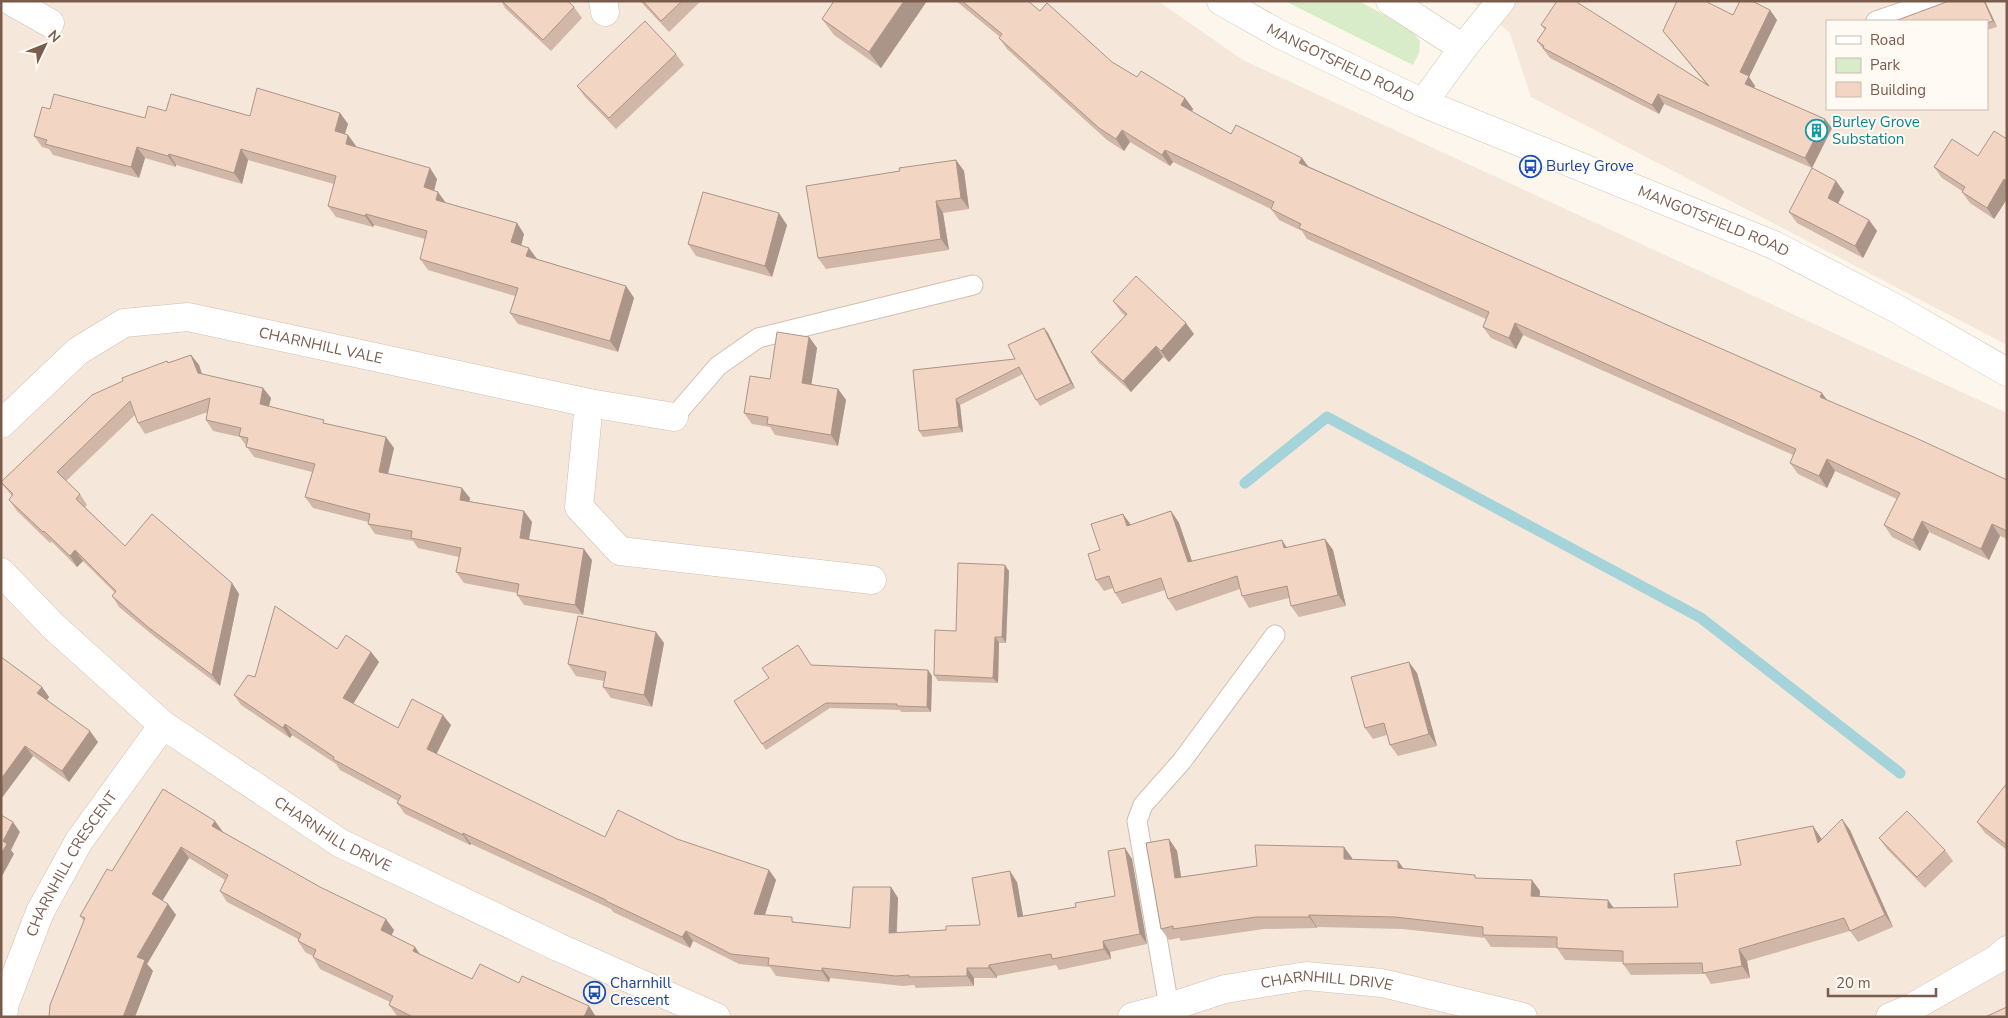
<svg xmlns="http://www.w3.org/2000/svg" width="2008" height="1018" font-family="'Nunito Sans',sans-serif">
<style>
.residential{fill:#f5e8da;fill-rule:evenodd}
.green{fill:#d8ecc9}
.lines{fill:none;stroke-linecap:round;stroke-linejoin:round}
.stream{stroke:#a5d3da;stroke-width:11}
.service-casing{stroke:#d1beb0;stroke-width:21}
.minor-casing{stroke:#d1beb0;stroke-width:29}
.secondary-casing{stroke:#d6c0b0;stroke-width:29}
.service{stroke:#fff;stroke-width:19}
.minor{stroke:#fff;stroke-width:28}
.secondary{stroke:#fff;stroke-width:28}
.wall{fill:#d1b7a8}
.shaded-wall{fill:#aa9588}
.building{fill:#f3d5c3;stroke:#aa9588}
.labels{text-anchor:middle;stroke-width:4;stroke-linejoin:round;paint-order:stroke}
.street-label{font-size:15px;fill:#7a5c4d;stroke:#fffaf3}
.culture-label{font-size:15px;fill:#0d838f;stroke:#fffaf3;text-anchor:start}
.transit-label{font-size:15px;fill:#164399;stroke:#fffaf3;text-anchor:start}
</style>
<rect width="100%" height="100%" fill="#fdf6ec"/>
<path class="residential" d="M1,1H1158L1243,60L2007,413V1017H1Z
M1471,1H2007V345L1531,97L1510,33ZM1827,21H1987V109H1827Z"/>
<path class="green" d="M1285,1H1359L1411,30L1420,41L1419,53L1413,65Z"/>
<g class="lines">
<path class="stream" d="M1245,483L1327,417L1701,618L1900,773"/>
<defs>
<path id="service" d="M1876,21L1935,1
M674,417L718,366L758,338L973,285
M1169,1007L1137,821L1143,805L1182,761L1275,635"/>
<g id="minor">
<path d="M11,1L50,23"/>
<path d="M603,1L605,12"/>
<path d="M1390,1L1463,48"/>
<path d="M1423,103L1463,48L1501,1"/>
<path d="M589,403L579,507L620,551L872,580"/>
<path id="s1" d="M1,424L78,351L124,323L188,317L589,403L674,417"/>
<path id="s2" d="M1,572L54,627L163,725L340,843L558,947L716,1017"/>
<path id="s3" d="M3,1017L5,1003L40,912L79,841L163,725"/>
<path id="s4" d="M1132,1017L1169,1007L1225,989L1306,976L1382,983L1523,1017"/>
<path d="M1890,1017L1911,1008L1997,959L2007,950"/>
</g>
<g id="secondary">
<path id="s5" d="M1221,1L1279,34L1423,103L1774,245L1897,309L2007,372"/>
</g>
</defs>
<use href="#service" class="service-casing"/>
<use href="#minor" class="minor-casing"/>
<use href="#secondary" class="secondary-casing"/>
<use href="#service" class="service"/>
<use href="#minor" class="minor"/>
<use href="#secondary" class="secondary"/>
</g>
<path class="wall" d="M501,1H568L574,7L582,18L551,51L505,8Z
M640,1H701L669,32Z
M832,1H927L881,68L834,35L822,19L834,3Z
M956,1H1028L1040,11L1112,62L1137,77L1185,98L1193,109L1192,111L1231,134L1302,158L1308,166L1826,400L2007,480V539L2000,536L1989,560L1929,532L1920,551L1892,537L1884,525L1897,499L1835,471L1827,488L1798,474L1790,463L1793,455L1523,335L1516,349L1491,338L1483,327L1486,319L1307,239L1302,231L1279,220L1271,209L1173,162L1170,166L1130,142L1124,151L1107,140L1007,49L999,38L1000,37Z
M1985,1L1997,27L1987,30V21Z
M1770,10L1777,20L1749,77L1755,86L1754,88L1825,119L1832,128L1812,168L1664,104L1659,114L1550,58L1537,41L1545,30L1541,25L1706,84L1670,40L1663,31L1733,15Z
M676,54L684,65L616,129L585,97L577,86Z
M50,109L145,118L166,111L250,116L340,113L348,124L345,134L348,135L356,146V147L437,179L434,190L446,203L517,223L524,234L521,245L537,259L626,286L634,298L618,352L518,324L510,313L515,296L428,270L420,259L425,239L374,225L373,227L336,217L328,206L334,184L248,160L242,184L176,165V167L145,158L139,178L53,155L49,149L42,147L34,136Z
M2007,139V199L1994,219L1970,203L1962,192V191L1942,178L1934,167L1978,156Z
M956,160L964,171L969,209L943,213L949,250L826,269L818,258L900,171Z
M1836,181L1844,192L1838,204L1869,220L1877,231L1863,258L1797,223L1789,212Z
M787,225L772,277L696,256L688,244Z
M1113,301L1194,334L1169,362L1163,357L1131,392L1099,363L1091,352L1125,316L1121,312Z
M1044,328L1048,333L1075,388L1040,406L1036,400L1023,374L960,405L963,432L923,437L919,431L913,370L1015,359Z
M809,337L817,348L811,384L838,389L846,400L838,446L775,435L770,427L752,424L744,413L770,379Z
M191,355L199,365L202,374L263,388L271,398L269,406L327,424L394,448L388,474L470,498L469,501L524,511L532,522L529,540L592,560L583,615L524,605L517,595V593L464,583L456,572L459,557L418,548L413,541L375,534L368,524V522L313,508L305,497L312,472L254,457L240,437L213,431L206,420L208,412L145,434L138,423L135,415L66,481L80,494L87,505L85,507L125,546L232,583L239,594L220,686L155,637L119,607L112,596L115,593L83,561L77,567L52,542L50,543L17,511L9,500L12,496L1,483L168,363Z
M1171,511L1179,523L1192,561L1287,548L1325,539L1333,550L1346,606L1299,617L1291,606L1289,598L1249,608L1242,596L1240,589L1176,611L1168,599L1165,590L1122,604L1115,593L1113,588L1104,591L1096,580L1100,550L1131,525Z
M1009,571L1006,643H999L998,683L938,681L934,675L956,631Z
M664,643L652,707L611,698L603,687L604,681L576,676L568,664Z
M337,649L371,652L379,662L353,704L398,728L451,725L436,754L605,837L677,839L769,870L776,880L765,915L796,922L850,928L891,887L898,898L897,933L946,930L980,925L1017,882L1023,916L1076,907L1115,896L1125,848L1132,859L1147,944L1110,952L1111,959L1059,970L1056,965L997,976V978H974V986L916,988L914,985L903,986L830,978L829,982L776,976L770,967L739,964L693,941L690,948L613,912L611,909L471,844L470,845L405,814L397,803L398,801L340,770L336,764L292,735L290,738L241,705L234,695L255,677Z
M811,665L928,670L932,676L931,712H901L900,710L830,708L766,750L734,701Z
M1417,673L1437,746L1398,756L1390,745L1387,735L1373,739L1365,728Z
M42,687L49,697L47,700L98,742L69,782L33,756L1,799Z
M2007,783V850L1985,833L1977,822Z
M1813,826L1821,839L1850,830L1893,927L1858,942L1850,931L1747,961L1750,978L1711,984L1705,974L1631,975L1623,964V962L1565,960L1557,948L1491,947L1485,938L1403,929L1317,927V928L1264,929L1181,941L1179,938L1169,940L1161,929L1169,839L1177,851L1181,877L1257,866L1344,847L1352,858V860L1398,861L1403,868L1477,878L1532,880L1540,891L1539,897L1613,908L1678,907L1741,865Z
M223,832L394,930L391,935L415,947L420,954L472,979L519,983L589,1006L596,1017H398L389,1005L390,1002L320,969L313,957V956L305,952L298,941V939L227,902L220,891L225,880L189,858L162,901L168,904L176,915L147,964L153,971L84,921L80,916L112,871Z
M1879,838L1945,850L1953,861L1925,888L1887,849Z"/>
<path class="shaded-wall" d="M904,1H927L881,68L869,52Z
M1984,1H1985L1997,27L1993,21Z
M1770,10L1777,20L1749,77L1755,86L1752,93L1745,84L1740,72Z
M1658,94L1664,104L1659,114L1652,105Z
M1185,98L1193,109L1189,116L1181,105Z
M340,113L348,124L342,142L335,131Z
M1825,119L1832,128L1812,168L1805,158Z
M1122,130L1130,142L1124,151L1116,139Z
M348,135L356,146L353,155L346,144Z
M137,147L145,158L139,178L131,167Z
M241,149L248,160L242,184L234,173Z
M1165,150L1173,162L1170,166L1162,155Z
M169,154L176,165V167L168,156Z
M1302,158L1310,169L1299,163Z
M956,160L964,171L969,209L961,198Z
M430,168L437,179L432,199L424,187Z
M2004,179L2007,182V199L1994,219L1987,208Z
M1836,181L1844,192L1835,209L1828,198Z
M438,192L446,203L436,200Z
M936,201L943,213L949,250L941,239Z
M779,213L787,225L772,277L765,266Z
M366,214L374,225L373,227L365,216Z
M1869,220L1877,231L1863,258L1855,246Z
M517,223L524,234L519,254L511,242Z
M529,248L537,259L534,267L526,256Z
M626,286L634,298L618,352L610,341Z
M1186,323L1194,334L1169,362L1161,351Z
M1515,323L1523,335L1516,349L1509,338Z
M1044,328L1048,333L1075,388L1071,383Z
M809,337L817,348L810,394L802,383Z
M1156,346L1163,357L1131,392L1123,381Z
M191,355L199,365L205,384L198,373Z
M263,388L271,398L267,414L260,404Z
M838,389L846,400L838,446L831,435Z
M1822,393L1830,404L1820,397Z
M956,399L960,405L963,432L959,427Z
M386,437L394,448L386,482L379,472Z
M1827,459L1835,471L1827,488L1819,476Z
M462,488L470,498L468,510L460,500Z
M524,511L532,522L527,549L520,538Z
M1171,511L1179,523L1196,573L1188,562Z
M1123,514L1131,525L1127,526Z
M1922,521L1929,532L1920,551L1913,540Z
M1992,524L2000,536L1989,560L1981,549Z
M1325,539L1333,550L1346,606L1338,595Z
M1282,540L1289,551L1284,548Z
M584,549L592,560L583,615L575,605Z
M75,550L83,561L77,567L70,556Z
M1005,565L1009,571L1006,643L1002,637Z
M232,583L239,594L220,686L212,675Z
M656,632L664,643L652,707L644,695Z
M995,637L999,643L998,683L993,678Z
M371,652L379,662L350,709L343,698Z
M1409,662L1417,673L1437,746L1429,734Z
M928,670L932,676L931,712L927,707Z
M42,687L49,697L44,704L37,693Z
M443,715L451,725L434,759L427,749Z
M285,724L292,735L290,738L283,728Z
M90,731L98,742L69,782L62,771Z
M25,746L33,756L1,799V779Z
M1842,819L1850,830L1893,927L1885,915Z
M215,821L223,832L220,838L212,826Z
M13,822L20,832L11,850L14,854L1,878V854L3,841Z
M1813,826L1821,838L1826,854L1818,843Z
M463,833L471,844L470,845L463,835Z
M1169,839L1177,851L1183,889L1175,878Z
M181,847L189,858L159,906L152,894Z
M1344,847L1352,858V871L1344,859Z
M1125,848L1132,859L1147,944L1140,934Z
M1398,861L1406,872L1398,868Z
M769,870L776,880L762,924L754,914Z
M1010,871L1017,882L1025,927L1018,917Z
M1532,880L1540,891L1539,908L1531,896Z
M891,887L898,898L896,944L889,933Z
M1608,900L1616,911L1608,908Z
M168,904L176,915L147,964L153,971L135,1017H123L137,957Z
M1309,915L1317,927V928L1309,917Z
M386,919L394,930L389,941L381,930Z
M686,931L693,941L690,948L682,937Z
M1103,941L1110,952L1111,959L1104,949Z
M415,947L422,958L413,951Z
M1739,949L1747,961L1750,978L1742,966Z
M989,965L997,976V978L989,968Z
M822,968L830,978L829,982L822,971Z
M967,968L974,978V986L967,976Z
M589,1006L596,1017H584Z"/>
<path class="building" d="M502,1H568L574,7L543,40Z
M643,1H682L661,21Z
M834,1H904L869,52L822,19Z
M962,1H1028L1040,11L1047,3L1112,62L1137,77L1141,71L1185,98L1181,105L1231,134L1236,125L1302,158L1299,163L1822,393L1820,397L1916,438L2007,480V531L1992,524L1981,549L1922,521L1913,540L1884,525L1900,493L1827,459L1819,476L1790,463L1796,449L1515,323L1509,338L1483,327L1489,312L1299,228L1301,224L1271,209L1274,202L1165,150L1162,155L1122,130L1116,139L1099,128L999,38L1002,34Z
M1557,1H1575L1709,86L1663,31L1677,1H1705L1733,15L1740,1H1752L1770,10L1740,72L1749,76L1745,84L1825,119L1805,158L1658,94L1652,105L1543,48L1544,46L1537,41L1546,28L1541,25Z
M1949,1H1984L1993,21L1987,23V21H1895Z
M645,21L676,54L609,118L577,86Z
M257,88L340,113L335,131L348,135L346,144L430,168L424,187L438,192L436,200L517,223L511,242L529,248L526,256L626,286L610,341L510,313L518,288L420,259L427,231L366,214L365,216L328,206L336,176L241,149L234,173L169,154L168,156L137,147L131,167L45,144L47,140L34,136L42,107L50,109L54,94L145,118L148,106L166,111L171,94L250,116Z
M1994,131L2007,139V181L2004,179L1987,208L1962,192L1965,187L1934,167L1952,139L1978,156Z
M956,160L961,198L936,201L941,239L818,258L806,186L900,171L899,168Z
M1812,168L1836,181L1828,198L1869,220L1855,246L1789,212Z
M703,192L779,213L765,266L688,244Z
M1136,276L1186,323L1161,351L1156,346L1123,381L1091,352L1127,314L1113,301Z
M1044,328L1071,383L1036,400L1019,367L956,399L959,427L919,431L913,370L1015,359L1008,345Z
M777,332L809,337L802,383L838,389L831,435L767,424L768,417L744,413L750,376L770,379Z
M191,355L198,373L263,388L260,404L324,420L323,423L386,437L379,472L462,488L460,500L524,511L520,538L584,549L575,605L517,595L519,584L456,572L461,548L411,538L412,531L368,524L370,514L305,497L315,464L246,447L248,438L239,436L241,428L206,420L210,398L138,423L130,401L57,472L80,494L76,499L125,546L152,514L232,583L212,675L148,627L112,596L116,591L75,550L70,556L44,531L43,532L9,500L13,494L1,482L92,395L123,381L122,378L167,361L168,363Z
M1171,511L1188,562L1282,540L1284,548L1325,539L1338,595L1291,606L1287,586L1242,596L1237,576L1168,599L1161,578L1115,593L1109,576L1096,580L1088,554L1100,550L1091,524L1123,514L1127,526Z
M958,563L1005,565L1002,637H995L993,678L934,675L935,630L956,631Z
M275,606L337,649L346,635L371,652L343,698L398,728L412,699L443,715L427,749L605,837L618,810L677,839L769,870L754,914L792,917V922L850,928L853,887H891L889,933L946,930V926L980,925L972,878L1010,871L1018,917L1076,907L1075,903L1115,896L1108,851L1125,848L1140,934L1103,941L1104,949L1052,959L1051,954L989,965V968H967V976L909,977V975L896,976L822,968V971L768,965L769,958L731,954L686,931L682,937L606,901V900L463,833V835L397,803L401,796L333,759L334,757L285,724L283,728L234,695L248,675L255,677Z
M578,616L656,632L644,695L603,687L606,672L568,664Z
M798,645L811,665L928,670L927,707L897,706V704L826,703L762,744L734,701L769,678L762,668Z
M1,657L42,687L37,693L90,731L62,771L25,746L1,779Z
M1409,662L1429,734L1390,745L1384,723L1365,728L1351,677Z
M2007,783V845L1977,822Z
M163,789L215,821L212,826L320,887L386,919L381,930L415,947L413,951L472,979L480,964L519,983L522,976L589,1006L584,1017H413L389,1005L393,996L313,957L316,950L298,941L301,934L220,891L228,875L181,847L152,894L168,904L137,957L145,960L123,1017H49L50,1005L85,918L80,916L107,869L112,871Z
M1907,811L1945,850L1917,877L1879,838Z
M1,815L13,822L3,841L7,844L1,854Z
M1842,819L1885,915L1850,931L1844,918L1739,949L1742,966L1703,973L1702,963L1623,964V951L1557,948V937L1483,935V927L1395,917L1309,915V917H1256L1173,929V926L1161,929L1146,843L1169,839L1175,878L1257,866L1255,845L1344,847V859L1398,861V868L1475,875V878L1532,880L1531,896L1608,900V908L1678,907L1674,874L1741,865L1736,841L1813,826L1818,843Z
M2007,1007V1017H1985Z"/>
<defs>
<symbol id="building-ring" viewBox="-11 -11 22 22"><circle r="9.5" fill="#fffaf3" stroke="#0f9aa8" stroke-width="1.5"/><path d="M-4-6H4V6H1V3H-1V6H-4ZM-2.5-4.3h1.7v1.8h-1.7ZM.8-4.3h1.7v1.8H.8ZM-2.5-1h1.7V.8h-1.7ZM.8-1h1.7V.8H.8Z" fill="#0f9aa8"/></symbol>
<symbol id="bus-ring" viewBox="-11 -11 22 22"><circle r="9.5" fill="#fffaf3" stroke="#1a4fb4" stroke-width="1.5"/><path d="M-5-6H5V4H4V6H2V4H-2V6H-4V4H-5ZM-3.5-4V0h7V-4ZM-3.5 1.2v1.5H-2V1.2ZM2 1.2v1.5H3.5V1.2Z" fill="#1a4fb4"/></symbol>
</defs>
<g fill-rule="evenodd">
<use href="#building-ring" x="1804" y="118" width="25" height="25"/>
<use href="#bus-ring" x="1518" y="154" width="25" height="25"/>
<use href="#bus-ring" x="582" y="980" width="25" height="25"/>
</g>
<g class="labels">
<g class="street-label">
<text dy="5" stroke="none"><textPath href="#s5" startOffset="135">MANGOTSFIELD ROAD</textPath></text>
<text dy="5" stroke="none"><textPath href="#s5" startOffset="540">MANGOTSFIELD ROAD</textPath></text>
<text dy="5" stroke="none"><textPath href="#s1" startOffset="360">CHARNHILL VALE</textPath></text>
<text dy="5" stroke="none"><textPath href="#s2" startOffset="425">CHARNHILL DRIVE</textPath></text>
<text dy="5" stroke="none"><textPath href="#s3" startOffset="169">CHARNHILL CRESCENT</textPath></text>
<text dy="5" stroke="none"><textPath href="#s4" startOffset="200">CHARNHILL DRIVE</textPath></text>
</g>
<g class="culture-label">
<text x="1832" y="127">Burley Grove<tspan x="1832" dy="17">Substation</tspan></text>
</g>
<g class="transit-label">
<text x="1546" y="171">Burley Grove</text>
<text x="610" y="988">Charnhill<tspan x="610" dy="17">Crescent</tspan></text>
</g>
</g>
<rect width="2008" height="1018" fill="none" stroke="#7a5c4d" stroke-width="5"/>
<rect x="1826" y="20" width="162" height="90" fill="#fffaf3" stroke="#cabbb1"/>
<rect x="1836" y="36" width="25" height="8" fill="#ffffff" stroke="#cabbb1"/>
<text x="1870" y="45" font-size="15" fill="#7a5c4d">Road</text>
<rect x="1836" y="58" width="25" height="15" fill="#d8ecc9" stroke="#cabbb1"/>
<text x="1870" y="70" font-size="15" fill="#7a5c4d">Park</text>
<rect x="1836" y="82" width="25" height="15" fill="#f3d5c3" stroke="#cabbb1"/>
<text x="1870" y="95" font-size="15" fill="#7a5c4d">Building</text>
<g transform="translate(45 45) rotate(47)" stroke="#fffaf3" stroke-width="4" paint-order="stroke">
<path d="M0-4L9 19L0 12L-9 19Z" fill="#7a5c4d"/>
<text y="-8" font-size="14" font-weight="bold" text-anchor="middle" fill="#7a5c4d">N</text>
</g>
<path d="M1828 988v8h108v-8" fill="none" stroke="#7a5c4d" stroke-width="2.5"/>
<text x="1836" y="988" font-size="15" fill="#7a5c4d" stroke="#fffaf3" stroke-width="4" paint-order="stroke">20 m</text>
</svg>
